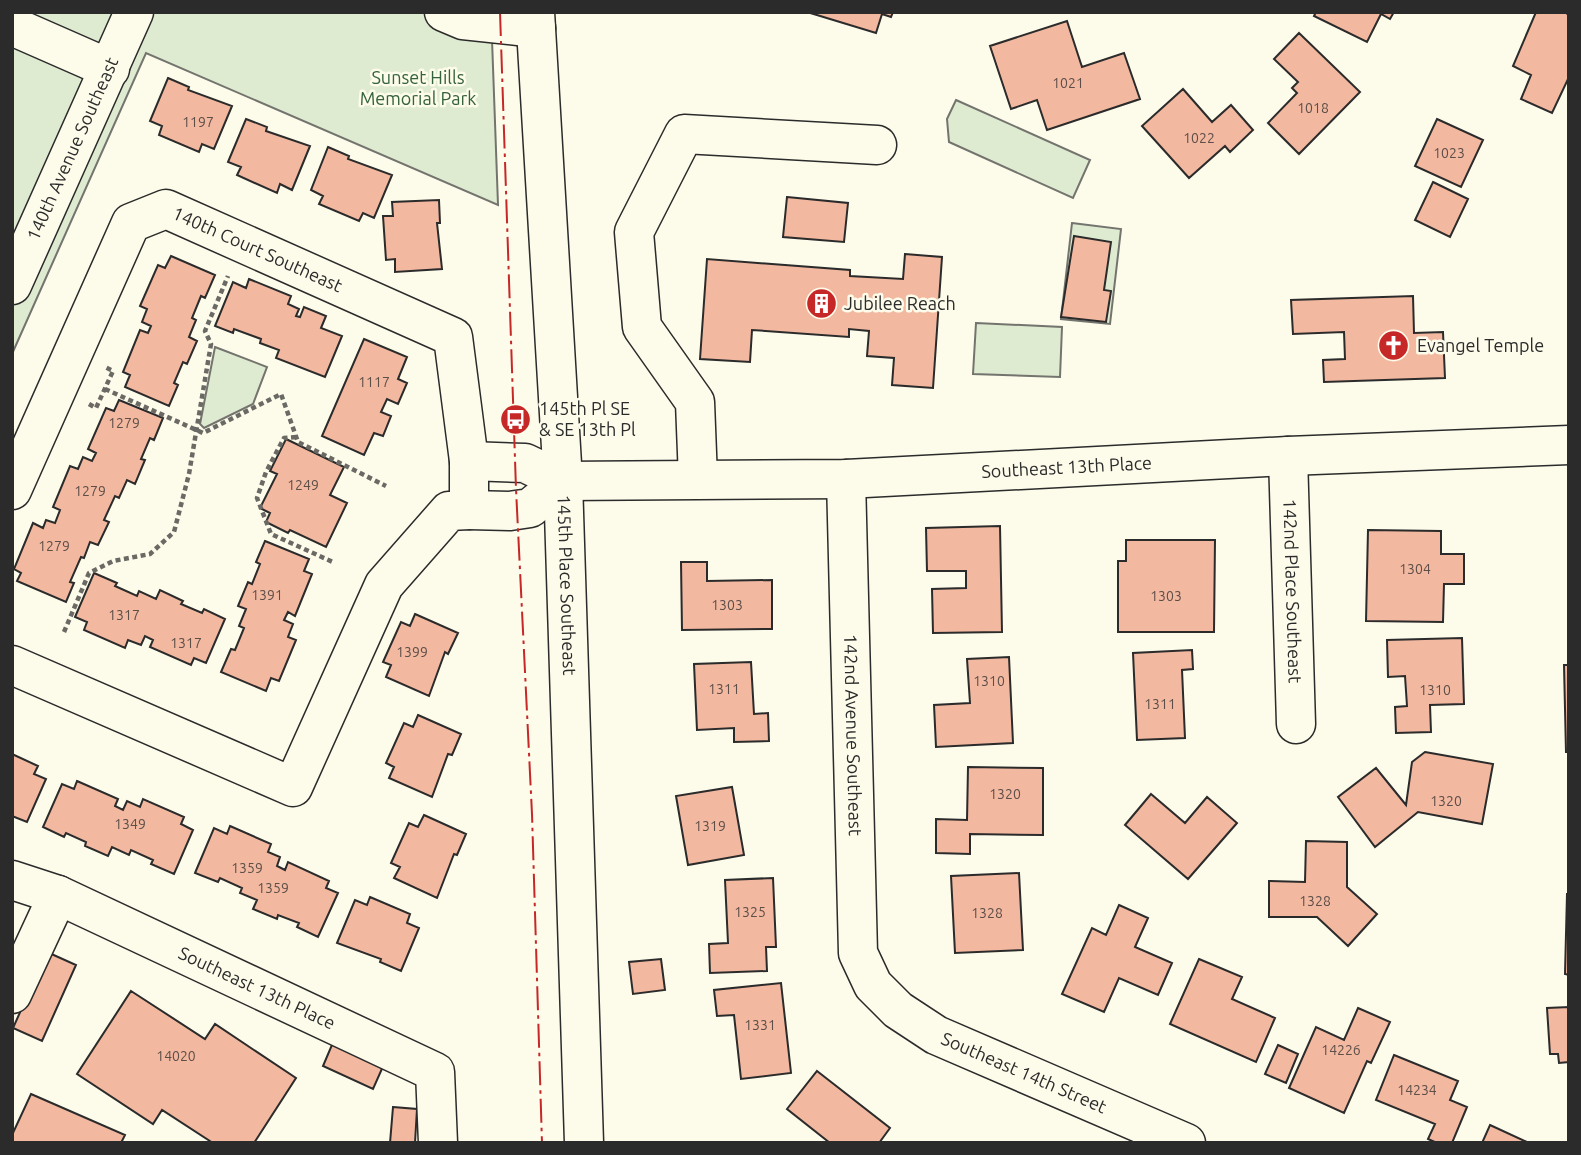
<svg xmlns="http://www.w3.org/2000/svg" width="1581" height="1155" font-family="Ubuntu,sans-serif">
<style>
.green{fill:#deebd1;stroke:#74746e;stroke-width:2}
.building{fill:#f2b8a0;stroke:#2b2b2b;stroke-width:2}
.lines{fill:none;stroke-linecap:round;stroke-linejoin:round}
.minor-casing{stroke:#2b2b2b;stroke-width:41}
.path{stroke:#6a6964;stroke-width:4.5;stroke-dasharray:5 3.5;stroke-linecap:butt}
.minor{stroke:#fdfbea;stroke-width:38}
.power{stroke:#c62828;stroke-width:2;stroke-dasharray:24 5 3.5 5;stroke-linecap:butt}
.labels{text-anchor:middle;stroke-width:5;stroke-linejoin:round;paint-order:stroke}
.number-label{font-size:14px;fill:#5d4e48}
.park-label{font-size:18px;fill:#34623c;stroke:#fdfbea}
.street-label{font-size:18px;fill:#2b2b2b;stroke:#fdfbea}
.poi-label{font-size:18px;fill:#2b2b2b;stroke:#fdfbea;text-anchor:start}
</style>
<rect width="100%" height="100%" fill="#fdfbea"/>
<path class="green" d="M12,12H491L498,205L146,53L12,354Z
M956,100L1090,160L1073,198L949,142L947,119Z
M1072,223L1121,229L1110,324L1061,319Z
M976,323L1062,327L1060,377L973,374Z
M215,347L267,367L253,404L204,428L200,424Z"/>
<path class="building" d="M807,12H893L891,17L882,14L876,33Z
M1316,12H1394L1390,19L1381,14L1367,42L1314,16Z
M1536,12H1564L1569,15V77L1552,113L1521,99L1531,75L1513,66Z
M1067,21L1082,67L1124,53L1140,99L1047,130L1037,100L1011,109L990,46Z
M1299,33L1360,92L1299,154L1268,123L1297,93L1292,88L1298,82L1274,59Z
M168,78L189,87L188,90L232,106L214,149L202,144L199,152L159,135L162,126L150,121Z
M1183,89L1212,122L1231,105L1253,130L1230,152L1225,146L1189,178L1142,126Z
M246,119L267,127L266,131L310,146L292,190L280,184L277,193L237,175L241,167L228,162Z
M1437,119L1483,140L1461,187L1415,166Z
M328,147L349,156L348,159L392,175L374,218L363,213L359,221L319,204L323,196L311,190Z
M1433,182L1468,199L1450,237L1415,220Z
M787,197L848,203L844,242L783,237Z
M439,200L440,223H437L442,269L395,272V259L386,260L383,216H393L392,202Z
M1074,236L1111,242L1104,290L1111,291L1106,322L1061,317Z
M905,254L942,257L933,388L892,385L894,358L867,356L869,331L849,329V337L752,330L750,362L700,359L707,259L850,270V276L903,279Z
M171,256L215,275L205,298L201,296L192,318L196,320L189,337L197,341L187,364L183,362L174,383L178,385L169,406L125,387L130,375L123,372L140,330L148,333L151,326L142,322L147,309L140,306L158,265L165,268Z
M249,279L291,296L288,304L299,309L296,316L300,317L304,307L326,316L321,328L342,336L325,377L276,358L279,350L260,343L261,339L234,329L233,333L215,326L233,282L246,288Z
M1413,296L1414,333L1443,332L1445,378L1324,382L1323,360L1345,359L1344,332L1293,334L1291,300Z
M364,339L407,357L398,379L407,383L398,404L387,399L381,412L391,416L383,436L374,433L364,455L322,436Z
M119,400L163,418L154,440L150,438L141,459L145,460L135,484L127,480L119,498L115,496L104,520L109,522L98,545L90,542L84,558L81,557L70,582L74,583L66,602L17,581L21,573L14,569L33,523L43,528L46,520L55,523L60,510L53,507L70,466L78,469L83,457L92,461L96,453L88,449L106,408L114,411Z
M286,439L344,467L330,495L347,503L326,547L290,530L288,533L266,522L270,513L260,508L277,474L270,471Z
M1000,526L1002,632L933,633L932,589L966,588V571H927L926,528Z
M1368,530L1441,531V554H1464V584H1444L1443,622L1366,621Z
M1126,540H1215L1214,632H1118V561H1126Z
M265,541L309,559L304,571L312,574L295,616L288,612L284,620L293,624L288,637L296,640L279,681L271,678L266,691L221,672L231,649L235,650L244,628L239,626L246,609L238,606L248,582L252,584L260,564L256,562Z
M681,562H707V581L772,580V629L682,630Z
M94,573L117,583L115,586L137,596L139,591L156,599L160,590L183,601L181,604L202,613L204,609L225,619L206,663L194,658L191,665L150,647L153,640L145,636L141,645L128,640L125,648L84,630L87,622L75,617Z
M415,614L458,633L448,654L445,652L429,696L386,677L391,665L383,662L401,622L410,626Z
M1462,638L1464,704L1430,705L1431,732L1396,733L1395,707L1407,706L1405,676L1388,677L1387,640Z
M1192,650L1193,669L1182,670L1185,738L1137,740L1133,653Z
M1009,657L1013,743L936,747L934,705L970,703L967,659Z
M751,662L754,714L768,713L769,741L734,742V728L697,730L694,664Z
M1564,665H1569V752H1566Z
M418,715L461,734L452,755L448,754L432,797L389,778L394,767L386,763L404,723L413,727Z
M1425,752L1493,764L1482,824L1418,812L1375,847L1338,797L1376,768L1406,805L1412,762Z
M12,754L38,766L34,774L46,779L27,822L12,816Z
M968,767L1043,768V835L970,834V854L936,853V819L967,820Z
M77,781L118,799L115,806L123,810L127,801L140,807L143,799L184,817L181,824L193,830L174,874L151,864L153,860L131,850L129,855L112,847L108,856L85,846L86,842L66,833L64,837L43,827L62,784L74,789Z
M732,787L744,855L688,865L676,796Z
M1151,794L1185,823L1207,797L1237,823L1188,879L1125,825Z
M424,815L466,834L457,855L454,854L437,898L394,878L400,867L391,863L409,823L418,827Z
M230,826L271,844L268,852L280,857L277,866L285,870L288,862L329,881L326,888L338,893L318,937L297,927L299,923L278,915L277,919L253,909L257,900L240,893L242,888L220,878L218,882L195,873L214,828L227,834Z
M1306,841L1347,842V887L1377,914L1348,946L1317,917H1269V881L1305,882Z
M1019,873L1023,950L955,953L951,876Z
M773,878L776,947H766L767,971L710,973L709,944L728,943L725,880Z
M1567,894H1569V975L1565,974Z
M370,897L410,914L407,923L419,928L401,971L380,962L381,959L337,943L355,900L367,905Z
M1119,905L1148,918L1135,947L1172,963L1158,995L1119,978L1104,1012L1062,994L1092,928L1106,935Z
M47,952L76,965L42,1041L13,1028Z
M661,959L665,990L633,994L629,962Z
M1199,959L1242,977L1232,999L1275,1018L1256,1062L1170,1024Z
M781,983L791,1073L741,1079L734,1015L717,1016L714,990Z
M131,991L205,1039L215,1024L296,1078L254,1143H213L162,1110L153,1124L77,1074Z
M1569,1007V1062L1559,1063L1558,1054H1550L1547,1008Z
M1358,1008L1390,1022L1371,1063L1367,1061L1344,1113L1289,1088L1316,1027L1344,1040Z
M334,1040L385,1062L373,1089L323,1066Z
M1278,1045L1298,1054L1286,1083L1265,1074Z
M1394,1055L1458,1081L1450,1100L1467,1107L1452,1143H1437L1428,1139L1435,1124L1376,1100Z
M817,1071L890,1128L879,1143H830L787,1109Z
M31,1094L125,1135L121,1143H12V1135Z
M393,1107L417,1109L415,1143H390Z
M1490,1125L1529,1143H1482Z"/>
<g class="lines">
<defs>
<g id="minor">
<path d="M444,12L463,20L536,28"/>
<path id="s1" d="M535,12L563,481L584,1143"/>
<path d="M12,26L110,69"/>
<path id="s2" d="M12,285L134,12"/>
<path id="s3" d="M1288,456L1296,724"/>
<path id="s4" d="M469,461L525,463L563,481L846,479L1288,456L1569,445"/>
<path d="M698,479L695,402L642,327L634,232L684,134L877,145"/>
<path id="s5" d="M846,479L858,953L873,985L898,1010L936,1035L1186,1143"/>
<path id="s6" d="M12,490L131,223L166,209L453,337L469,461V510L449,511L384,585L293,787L12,665"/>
<path d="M469,510L510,511L530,508L563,481"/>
<path id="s7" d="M12,880L58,895L435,1072L438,1143"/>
<path d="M12,994L58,895"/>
</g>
</defs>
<use href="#minor" class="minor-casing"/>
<path class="path" d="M105,389L203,433L281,394L298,442L386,486
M89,404L96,408L113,371L105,367
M296,437L284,438L266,472L257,498L271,534L335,563
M64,632L89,573L113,561L150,554L174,532L189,474L211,344L205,331L228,276"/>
<use href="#minor" class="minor"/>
<path class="power" d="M500,12L516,489L532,814L542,1143"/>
</g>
<defs>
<symbol id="building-disc" viewBox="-11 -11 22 22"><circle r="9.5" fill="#c62828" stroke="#fdfbea"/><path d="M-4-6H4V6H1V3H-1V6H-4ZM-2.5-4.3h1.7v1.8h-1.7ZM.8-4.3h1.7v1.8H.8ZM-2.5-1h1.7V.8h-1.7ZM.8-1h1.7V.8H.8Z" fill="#fff"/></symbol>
<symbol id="church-disc" viewBox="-11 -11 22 22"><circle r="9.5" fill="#c62828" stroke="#fdfbea"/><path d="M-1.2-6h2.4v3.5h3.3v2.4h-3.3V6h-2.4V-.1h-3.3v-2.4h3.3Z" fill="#fff"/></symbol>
<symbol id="bus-disc" viewBox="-11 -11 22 22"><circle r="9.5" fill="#c62828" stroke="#fdfbea"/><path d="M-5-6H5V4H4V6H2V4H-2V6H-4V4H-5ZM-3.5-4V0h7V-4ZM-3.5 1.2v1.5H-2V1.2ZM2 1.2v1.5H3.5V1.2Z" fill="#fff"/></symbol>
</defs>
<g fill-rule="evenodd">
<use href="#building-disc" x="804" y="286" width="35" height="35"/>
<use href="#church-disc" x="1376" y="328" width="35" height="35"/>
<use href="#bus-disc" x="498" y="402" width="35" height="35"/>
</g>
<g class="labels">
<g class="number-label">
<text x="1068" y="88">1021</text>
<text x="1313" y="113">1018</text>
<text x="198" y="127">1197</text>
<text x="1199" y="143">1022</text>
<text x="1449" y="158">1023</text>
<text x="374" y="387">1117</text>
<text x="124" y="428">1279</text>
<text x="303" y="490">1249</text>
<text x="90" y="496">1279</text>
<text x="54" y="551">1279</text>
<text x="1415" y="574">1304</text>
<text x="267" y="600">1391</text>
<text x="1166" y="601">1303</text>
<text x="727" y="610">1303</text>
<text x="124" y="620">1317</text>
<text x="186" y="648">1317</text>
<text x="412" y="657">1399</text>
<text x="989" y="686">1310</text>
<text x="724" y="694">1311</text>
<text x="1435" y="695">1310</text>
<text x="1160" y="709">1311</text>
<text x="1005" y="799">1320</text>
<text x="1446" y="806">1320</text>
<text x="130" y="829">1349</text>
<text x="710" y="831">1319</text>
<text x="247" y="873">1359</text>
<text x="273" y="893">1359</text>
<text x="1315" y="906">1328</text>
<text x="750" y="917">1325</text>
<text x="987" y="918">1328</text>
<text x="760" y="1030">1331</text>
<text x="1341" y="1055">14226</text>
<text x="176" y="1061">14020</text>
<text x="1417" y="1095">14234</text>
</g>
<g class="park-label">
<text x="418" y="84">Sunset Hills<tspan x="418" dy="21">Memorial Park</tspan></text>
</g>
<g class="street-label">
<text dy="6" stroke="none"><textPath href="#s2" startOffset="149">140th Avenue Southeast</textPath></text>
<text dy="6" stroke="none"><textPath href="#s6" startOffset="430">140th Court Southeast</textPath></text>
<text dy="6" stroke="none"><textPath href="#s4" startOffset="602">Southeast 13th Place</textPath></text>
<text dy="6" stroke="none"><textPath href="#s1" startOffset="574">145th Place Southeast</textPath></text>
<text dy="6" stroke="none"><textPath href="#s3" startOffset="135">142nd Place Southeast</textPath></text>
<text dy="6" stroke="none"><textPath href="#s5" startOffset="256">142nd Avenue Southeast</textPath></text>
<text dy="6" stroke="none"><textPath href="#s7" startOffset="268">Southeast 13th Place</textPath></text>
<text dy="6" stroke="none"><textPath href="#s5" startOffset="686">Southeast 14th Street</textPath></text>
</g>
<g class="poi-label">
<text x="844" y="310">Jubilee Reach</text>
<text x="1417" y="352">Evangel Temple</text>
<text x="539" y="415">145th Pl SE<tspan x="539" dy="21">&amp; SE 13th Pl</tspan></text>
</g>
</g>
<rect width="1581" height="1155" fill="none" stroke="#2b2b2b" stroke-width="28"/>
</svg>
